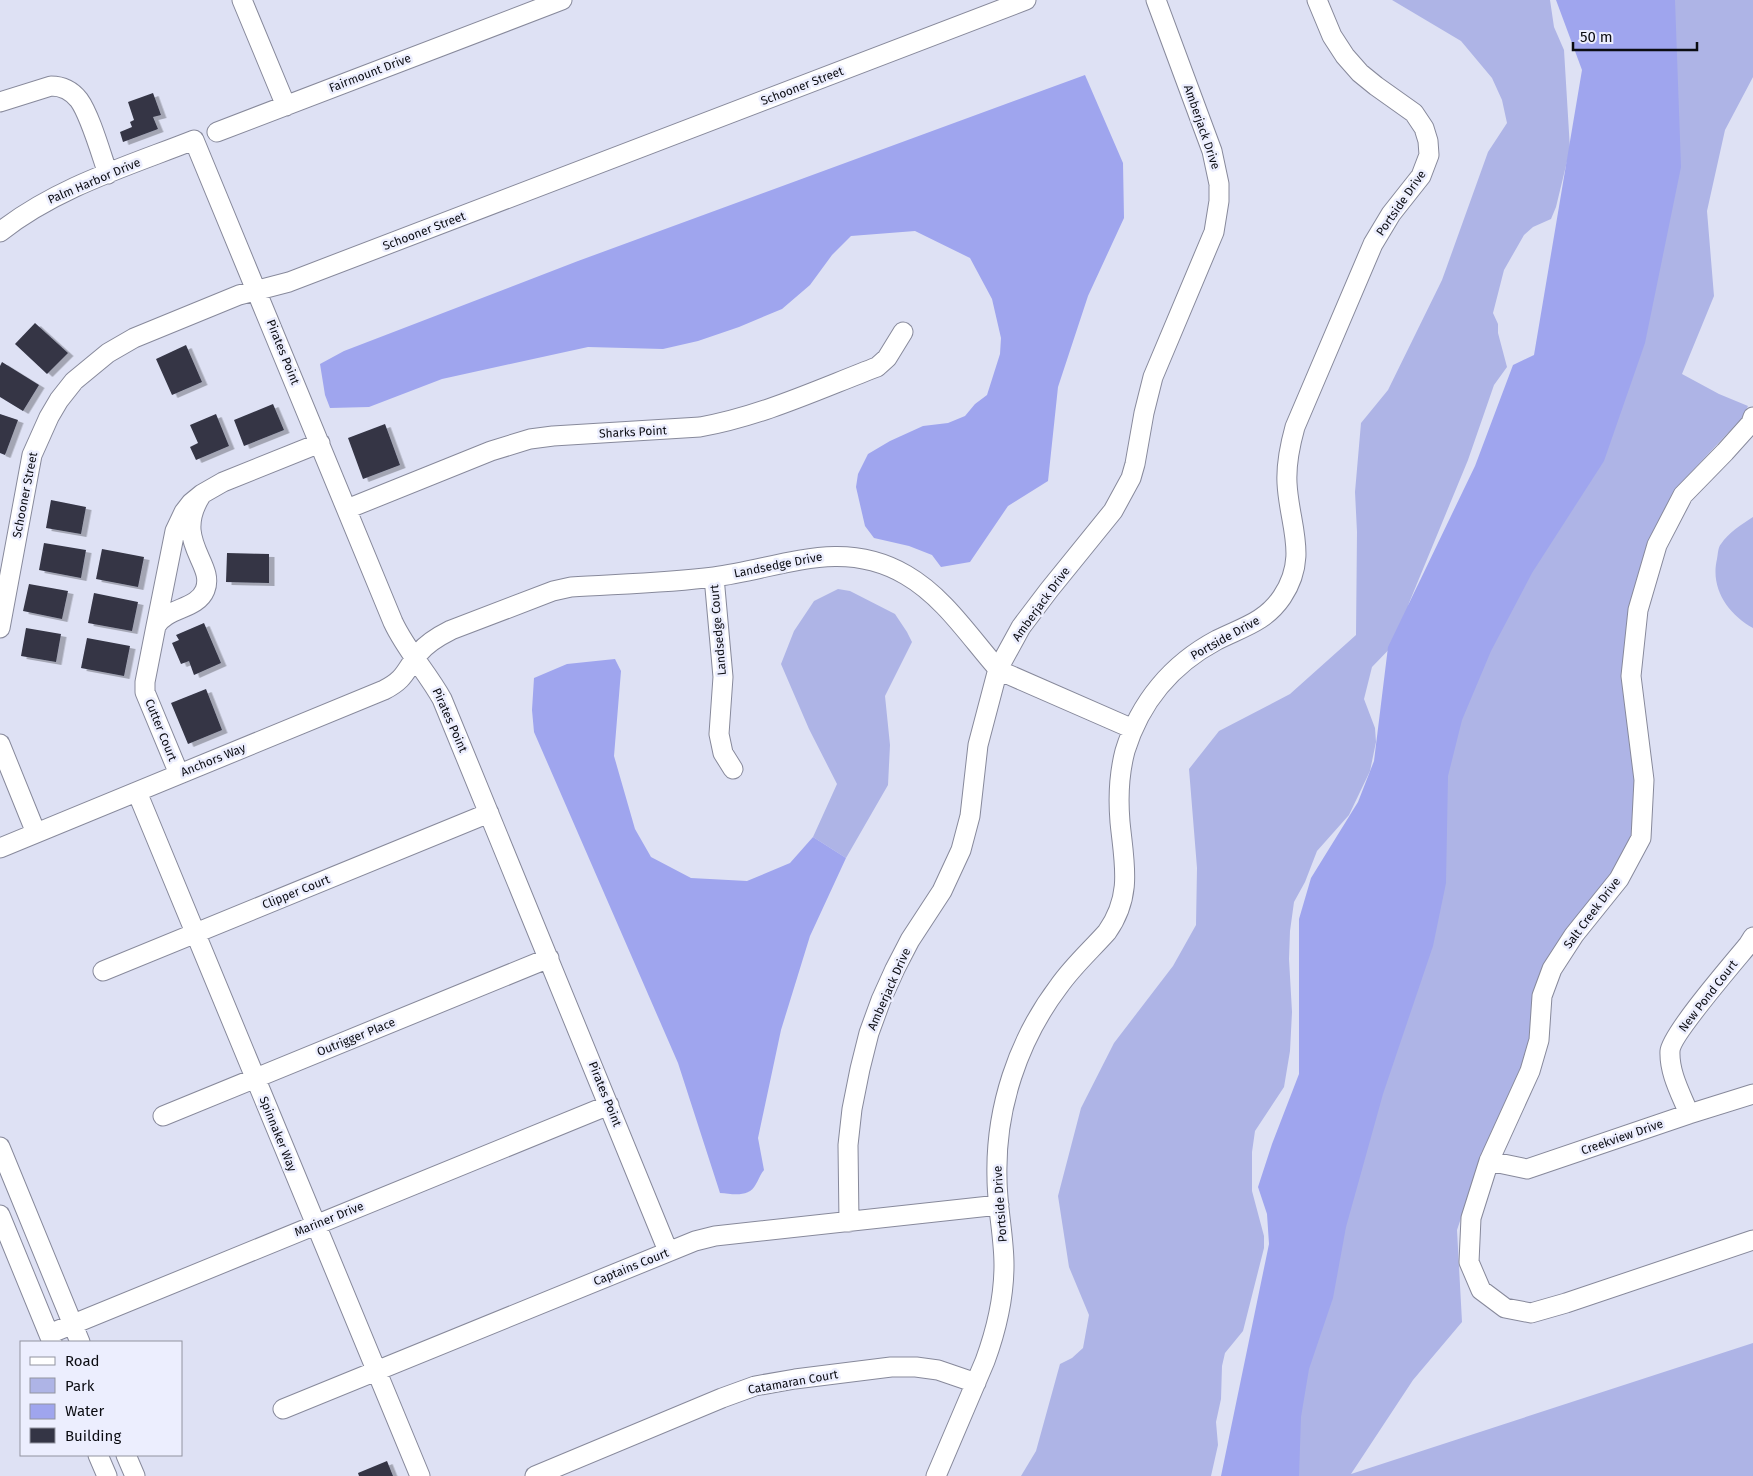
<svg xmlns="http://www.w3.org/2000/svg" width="1753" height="1476" font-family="'Fira Sans',sans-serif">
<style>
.green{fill:#aeb4e6}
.water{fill:#9fa5ee}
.building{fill:#343545;filter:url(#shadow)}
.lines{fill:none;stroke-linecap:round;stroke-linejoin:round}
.minor-casing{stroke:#87899b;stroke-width:21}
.minor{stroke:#fff;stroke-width:19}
.labels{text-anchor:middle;stroke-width:5;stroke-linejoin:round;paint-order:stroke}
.street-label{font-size:12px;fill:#0b0c12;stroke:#eceefe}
</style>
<defs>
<filter id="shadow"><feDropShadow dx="5.5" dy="3" stdDeviation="0" flood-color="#0004"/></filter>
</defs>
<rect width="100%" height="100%" fill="#dee1f4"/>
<path class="green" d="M1392,0H1550L1554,27L1564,50L1570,149L1556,207L1551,219L1533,227L1524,235L1504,270L1493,313L1498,324V333L1507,367L1494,385L1468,460L1409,603L1400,638L1372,667L1364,699L1375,728L1376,742L1370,771L1349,815L1317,851L1305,882L1294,902L1290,931L1289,959L1292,1012L1290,1051L1284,1087L1255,1131L1252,1152V1191L1264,1236V1248L1243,1331L1225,1353L1222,1366L1221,1399L1216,1422L1218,1445L1211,1476H1021L1036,1451L1060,1364L1072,1358L1083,1348L1089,1315L1069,1267L1058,1196L1081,1108L1114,1043L1173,966L1196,925L1197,868L1189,769L1219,731L1290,694L1356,635L1357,532L1355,492L1361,423L1388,390L1442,280L1488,152L1507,123L1502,100L1492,78L1461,41Z
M1660,0H1753V77L1725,130L1707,211L1714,296L1682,374L1719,394L1748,406L1743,417L1677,487L1648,542L1630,606L1635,780L1632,835L1612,873L1567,928L1544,964L1533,994L1530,1037L1525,1058L1484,1151H1482L1481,1158L1457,1230L1462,1322L1413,1380L1351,1474L1753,1343V1476H1289V1458L1426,819Z
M1753,517V628C1728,614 1710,588 1717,559C1718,554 1718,547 1721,544C1728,533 1742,524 1753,517Z
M838,589L850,591L895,614L907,632L912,642L885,696L890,745L888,785L846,858L813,837L837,784L809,729L781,664L794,631L814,601Z"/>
<path class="water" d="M1556,0H1675L1681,167L1645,343L1604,461L1532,573L1491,651L1462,720L1448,776L1446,883L1433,946L1383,1094L1346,1227L1333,1298L1309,1369L1301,1417L1299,1476H1221L1269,1244L1267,1214L1258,1187L1272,1144L1299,1074V919L1311,878L1358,802L1374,761L1388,647L1475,466L1513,365L1534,355L1582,70Z
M1085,75L1123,163L1124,218L1088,296L1058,387L1048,481L1008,506L970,562L941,567L932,555L909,546L874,538L865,526L856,487L858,474L868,454L890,441L923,426L948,423L965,416L975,404L987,395L1000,354L1001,338L992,299L970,258L915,231L851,236L832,255L810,285L782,309L739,327L698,341L663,349L588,347L442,379L369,407L330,408L325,395L320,364L344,351L578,261Z
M615,659L621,671L614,756L635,829L651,857L691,878L747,881L790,863L813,837L846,858L810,936L781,1030L758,1138L764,1170C760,1175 759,1179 756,1184C749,1198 733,1194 720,1193L678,1063L534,732L532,710L534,678L567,664Z"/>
<path class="building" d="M153,93L161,115L153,117L158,129L123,142L120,132L132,127L130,122L134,120L128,102Z
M35,323L68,353L47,374L15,344Z
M186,345L202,382L172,395L156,359Z
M2,362L39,385L23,411L0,397V366Z
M273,404L284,430L244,446L234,420Z
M0,414L18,420L5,455L0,453Z
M216,414L229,446L196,460L190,447L198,443L190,425Z
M385,424L400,465L363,479L348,438Z
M51,500L86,507L81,534L46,528Z
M44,543L86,550L81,578L39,570Z
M102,549L144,557L138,587L96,579Z
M227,553L269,554V583L226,582Z
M29,584L68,591L62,619L23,611Z
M94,593L138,602L132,631L88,623Z
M204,623L221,663L194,675L189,661L181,664L172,643L179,640L176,635Z
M26,628L61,634L56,662L21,656Z
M87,638L130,646L124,676L81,668Z
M206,689L222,730L188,744L171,703Z
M387,1461L393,1476H359L358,1473Z"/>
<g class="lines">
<defs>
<path id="minor" d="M242,0L286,106
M0,102L51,86C62,86 72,91 79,100C90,115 101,154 108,174
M217,132L562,0
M0,232C57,187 128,166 194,140L393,622C406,650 427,672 442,699L668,1251
M1753,417L1751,423L1725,452L1683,495L1657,545L1638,610L1631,676L1644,780L1641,838L1619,879L1574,935L1552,969L1542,996L1539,1040L1530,1071L1489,1161L1471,1218L1469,1262L1481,1290L1505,1308L1531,1313L1566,1303L1753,1240
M347,509L491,451L530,439L553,436L700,427C762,416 819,389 877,367L887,358L903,332
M714,577L723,677L719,734L723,753L733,769
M156,626L175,531L184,512L191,503L202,494L223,482L320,443
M0,628L32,455L49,417L59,400L74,381L108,353L134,338L239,295L289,282L1026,0
M0,744L36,833
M179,774L145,692V682L156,626C167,607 197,610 205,590C216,563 171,541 202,494
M137,792L420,1476
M0,848L384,690C406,679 405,670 419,653C427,643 439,636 451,630L553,591L571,587C619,584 667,583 714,577C782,568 841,537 906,575C944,597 969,636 998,669L1005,673L1133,729
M103,971L489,813
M1689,1114C1681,1094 1669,1073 1670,1051C1671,1035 1734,962 1748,945L1753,937
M163,1116L549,958
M0,1147L80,1342
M1489,1161L1527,1169L1689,1114L1753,1094
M0,1215L52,1342
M849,1222L848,1145L852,1109L860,1069L869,1033L881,1000L895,969L910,940L942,891L961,850L970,816L978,745L998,669L1021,627L1049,590L1113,511L1131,478L1135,464L1144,413L1153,377L1214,232L1219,201V184L1212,151L1156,0
M49,1334L609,1105
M283,1409L695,1241L715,1236L999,1205
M98,1455L107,1476
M126,1455L135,1476
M535,1476L722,1398L755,1386L795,1379L891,1367H916L938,1370L976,1383
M936,1476L985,1361C996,1331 1004,1297 1004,1265C1004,1236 997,1207 997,1178C995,1109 1018,1040 1059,986C1073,966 1091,950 1107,932C1133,895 1124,863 1120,822C1118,798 1119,774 1125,751C1140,702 1172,664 1217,640C1243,627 1265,622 1282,597C1309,557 1289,525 1287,483C1286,464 1290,445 1295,427L1373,244L1391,214L1421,176L1429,155L1428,141L1424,128L1414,113L1376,86L1360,73L1345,56L1332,36L1317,0"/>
</defs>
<use href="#minor" class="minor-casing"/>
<use href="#minor" class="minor"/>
</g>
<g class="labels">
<g class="street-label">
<text transform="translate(370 73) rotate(-21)" y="4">Fairmount Drive</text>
<text transform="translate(802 86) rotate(-21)" y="4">Schooner Street</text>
<text transform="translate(1202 127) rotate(71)" y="4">Amberjack Drive</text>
<text transform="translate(94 181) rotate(-23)" y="4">Palm Harbor Drive</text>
<text transform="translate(1401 203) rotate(-55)" y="4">Portside Drive</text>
<text transform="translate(424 231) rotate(-21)" y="4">Schooner Street</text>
<text transform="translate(283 352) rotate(68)" y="4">Pirates Point</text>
<text transform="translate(633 432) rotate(-3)" y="4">Sharks Point</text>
<text transform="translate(25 495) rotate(-79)" y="4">Schooner Street</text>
<text transform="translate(778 565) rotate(-11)" y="4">Landsedge Drive</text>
<text transform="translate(1041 604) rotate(-54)" y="4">Amberjack Drive</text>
<text transform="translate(718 630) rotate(-95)" y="4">Landsedge Court</text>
<text transform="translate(1225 638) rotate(-29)" y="4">Portside Drive</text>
<text transform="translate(450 720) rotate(66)" y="4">Pirates Point</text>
<text transform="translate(161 730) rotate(68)" y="4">Cutter Court</text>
<text transform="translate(213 760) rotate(-22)" y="4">Anchors Way</text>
<text transform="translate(296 892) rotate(-22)" y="4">Clipper Court</text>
<text transform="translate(1592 913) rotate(-53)" y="4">Salt Creek Drive</text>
<text transform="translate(889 989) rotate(-66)" y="4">Amberjack Drive</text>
<text transform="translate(1708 996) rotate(-52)" y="4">New Pond Court</text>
<text transform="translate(356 1037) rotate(-22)" y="4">Outrigger Place</text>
<text transform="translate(605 1094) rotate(68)" y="4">Pirates Point</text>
<text transform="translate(278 1134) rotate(68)" y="4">Spinnaker Way</text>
<text transform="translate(1622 1137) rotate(-19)" y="4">Creekview Drive</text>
<text transform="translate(1000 1204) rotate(-94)" y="4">Portside Drive</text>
<text transform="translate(329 1219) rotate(-22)" y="4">Mariner Drive</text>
<text transform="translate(631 1267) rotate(-22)" y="4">Captains Court</text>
<text transform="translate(793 1382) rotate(-10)" y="4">Catamaran Court</text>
</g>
</g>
<rect x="20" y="1341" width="162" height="115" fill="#eceefe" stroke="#9294a0"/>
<rect x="30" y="1357" width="25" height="8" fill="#ffffff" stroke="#9294a0"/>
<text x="65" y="1366" font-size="15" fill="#0b0c12">Road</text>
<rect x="30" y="1378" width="25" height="15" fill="#aeb4e6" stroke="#9294a0"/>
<text x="65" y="1391" font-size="15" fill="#0b0c12">Park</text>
<rect x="30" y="1404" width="25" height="15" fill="#9fa5ee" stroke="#9294a0"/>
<text x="65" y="1416" font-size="15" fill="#0b0c12">Water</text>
<rect x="30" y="1428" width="25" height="15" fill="#343545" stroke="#9294a0"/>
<text x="65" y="1441" font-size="15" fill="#0b0c12">Building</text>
<path d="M1573 42v8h124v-8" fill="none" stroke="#0b0c12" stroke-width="2.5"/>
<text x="1580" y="42" font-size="15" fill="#0b0c12" stroke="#eceefe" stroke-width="4" paint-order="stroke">50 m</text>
</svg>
